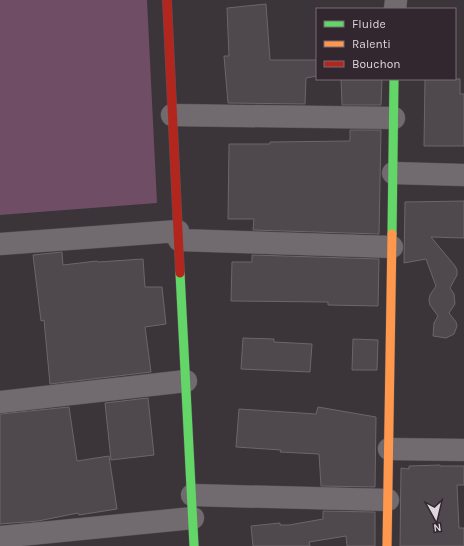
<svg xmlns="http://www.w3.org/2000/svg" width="464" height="546" font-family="Karla,sans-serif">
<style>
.green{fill:#6f4d64}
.building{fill:#4f494d;stroke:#6c666a}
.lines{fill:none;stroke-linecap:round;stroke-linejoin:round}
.street-casing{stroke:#575155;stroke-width:23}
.fast-casing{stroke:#575155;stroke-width:10}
.slow-casing{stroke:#575155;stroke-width:10}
.jam-casing{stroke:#575155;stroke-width:10}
.street{stroke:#716b6f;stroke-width:22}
.fast{stroke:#63d668;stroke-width:9}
.slow{stroke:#ff974d;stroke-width:9}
.jam{stroke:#b3261e;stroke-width:9}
</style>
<rect width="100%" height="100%" fill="#3b3439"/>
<path class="green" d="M0,0H147L157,203L0,215Z"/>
<path class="building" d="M266,4L270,60H317V76L306,78L305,104L228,103L224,56H229L227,8Z
M341,79H382L381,105H342Z
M425,79H460V94H464V146H424Z
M350,130H381L379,234L253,230L254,219H228L229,144H270V142L350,141Z
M464,201V238L431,237L455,266L457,270V275L450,288L454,294L455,304L449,313L456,322L457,326L454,334L446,338L433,336L434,323L438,316L430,305L429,300L430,295L436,286L426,259L404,263L405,202Z
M62,252L63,265L97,261L98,262L143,259L145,287H162L166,324L145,327L151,372L50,384L44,320L41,321L33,255Z
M252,255L379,259L378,306L328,305V302L231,301L232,262H252Z
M243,338L274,339V342L312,344L310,372L241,369Z
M353,339L378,340L377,370H352Z
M148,398L154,455L111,460L105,403Z
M69,407L77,461L109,456L117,509L79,515L78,513L38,521L0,524V414Z
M318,407L376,417L375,487L321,486L319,454L280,452L281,450L236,447L239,409L316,414Z
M440,465V466H464V485H457L459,528H464V546H400L401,468L409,469V466Z
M323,511L375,512V546H347L346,536L309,542L310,546H253L251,526L280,523V525H289L323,519Z"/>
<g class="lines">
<defs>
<path id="street" d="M395,9L396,0
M172,115L394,118
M393,173L464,175
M179,240L392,247
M0,244L178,231
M0,402L186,381
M389,449L464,450
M192,495L388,500
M0,537L193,518"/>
<path id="fast" d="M392,234L394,79
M180,273L194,546"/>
<path id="slow" d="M387,546L392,234"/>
<path id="jam" d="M167,0L180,273"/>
</defs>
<use href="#street" class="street-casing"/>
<use href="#fast" class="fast-casing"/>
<use href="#slow" class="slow-casing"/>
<use href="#jam" class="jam-casing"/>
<use href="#street" class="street"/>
<use href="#fast" class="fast"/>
<use href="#slow" class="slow"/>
<use href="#jam" class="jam"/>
</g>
<rect x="316" y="8" width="140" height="72" fill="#33272f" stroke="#786d74"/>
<rect x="324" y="21" width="20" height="6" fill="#63d668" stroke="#786d74"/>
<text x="352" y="28" font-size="12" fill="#dfd7dc">Fluide</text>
<rect x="324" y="41" width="20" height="6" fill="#ff974d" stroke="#786d74"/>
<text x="352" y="48" font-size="12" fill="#dfd7dc">Ralenti</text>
<rect x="324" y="61" width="20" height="6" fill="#b3261e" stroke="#786d74"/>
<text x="352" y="68" font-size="12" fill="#dfd7dc">Bouchon</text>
<g transform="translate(436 518) rotate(172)" stroke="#33272f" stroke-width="3" paint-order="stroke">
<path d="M0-3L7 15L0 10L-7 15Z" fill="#dfd7dc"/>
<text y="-6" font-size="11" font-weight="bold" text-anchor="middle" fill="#dfd7dc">N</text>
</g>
</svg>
